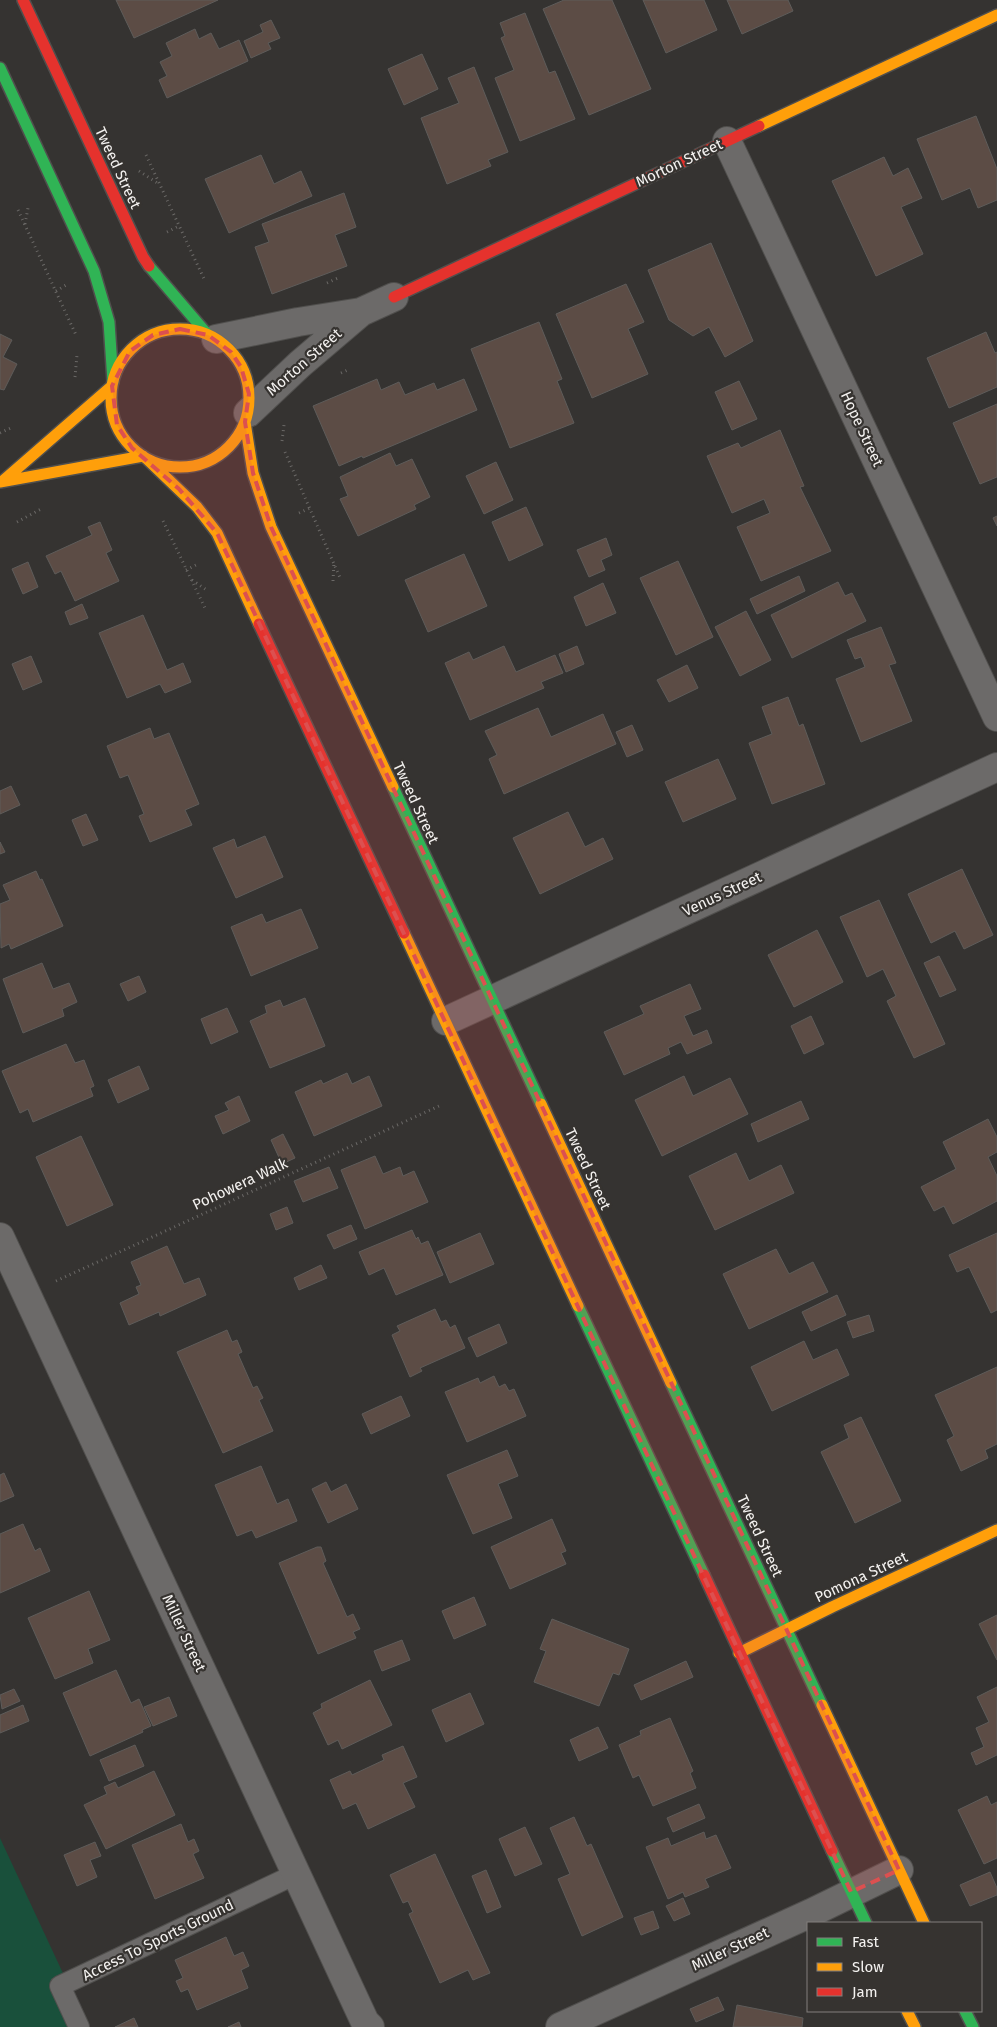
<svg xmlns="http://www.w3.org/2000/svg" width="997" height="2027" font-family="'Fira Sans',sans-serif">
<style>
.green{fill:#19503b}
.building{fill:#5c4c45;stroke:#5e5c5a}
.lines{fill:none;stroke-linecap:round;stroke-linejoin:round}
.lane-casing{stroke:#504f4d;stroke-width:22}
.street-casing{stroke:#504f4d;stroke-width:30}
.fast-casing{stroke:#504f4d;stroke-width:14}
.slow-casing{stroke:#504f4d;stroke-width:14}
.jam-casing{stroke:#504f4d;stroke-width:14}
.path{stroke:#6b6967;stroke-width:3;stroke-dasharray:1 4;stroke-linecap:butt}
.lane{stroke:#6c6a69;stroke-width:20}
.street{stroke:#6c6a69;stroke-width:28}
.fast{stroke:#30b455;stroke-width:11}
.slow{stroke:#ff9f0a;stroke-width:11}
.jam{stroke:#e5322d;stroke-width:11}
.marked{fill:#dc5050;fill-opacity:0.2;stroke:#dc5050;stroke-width:4;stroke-dasharray:10 6;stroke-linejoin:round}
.labels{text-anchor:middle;stroke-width:4.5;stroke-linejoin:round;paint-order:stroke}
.street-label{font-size:15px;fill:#f4f2f0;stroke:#363330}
</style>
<rect width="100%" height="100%" fill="#353331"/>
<path class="green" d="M0,1838L88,2027H0Z"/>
<path class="building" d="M116,0H218L134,38Z
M564,0H612L651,89L589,115L543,9Z
M643,0H704L717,30L666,53Z
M727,0H788L793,11L742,34Z
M525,13L549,73L555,71L575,119L520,141L495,78L514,70L501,38L505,36L500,23Z
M271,20L280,38L268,43L271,49L251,58L244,41L263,32L260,25Z
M195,29L199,39L211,33L219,49L239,40L248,61L167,98L159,80L167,76L160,62L172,56L166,43Z
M422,54L438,89L404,105L388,69Z
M474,67L508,152L488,160L491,166L447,184L421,118L459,103L448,78Z
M976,116L997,169V200L978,208L970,188L942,200L917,139Z
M261,155L274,184L301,171L312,196L229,233L205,179Z
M884,157L893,176L908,168L922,198L901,207L923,254L876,276L832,181Z
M344,193L356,227L335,235L347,266L272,294L255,247L269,242L262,224Z
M711,243L753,341L725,357L709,327L693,336L669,320L648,270Z
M626,284L644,322L628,329L648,374L592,398L556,314Z
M539,322L562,379L557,381L574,423L510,448L471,349Z
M986,332L995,353L997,352V387L949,408L927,358Z
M0,334L12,340L3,357L17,364L4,390L0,389Z
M377,379L381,390L399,382L405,395L434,383L437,390L464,379L477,410L363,458L362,456L339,466L313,406Z
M739,381L757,419L732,430L715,392Z
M997,404V477L980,484L953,423Z
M780,430L804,486L800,487L831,551L761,581L737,527L770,513L764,499L732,513L707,456L738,443L741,448Z
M390,453L396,466L412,459L430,497L414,505L416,509L358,536L340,499L348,496L340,477Z
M496,462L513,500L484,514L466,476Z
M526,507L543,545L509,561L492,522Z
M997,516V526L993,518Z
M100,522L112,550L106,553L119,581L75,601L61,571L55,574L46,556L92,535L88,527Z
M606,538L612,555L601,560L605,570L589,577L577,550Z
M464,554L487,606L428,632L405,580Z
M678,561L713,637L676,655L640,578Z
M28,562L38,587L23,594L12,569Z
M799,576L805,591L757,614L750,599Z
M838,582L845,596L852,593L866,621L792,658L771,615Z
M603,583L616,613L586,626L574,597Z
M82,604L88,618L70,625L65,612Z
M746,611L771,660L740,676L715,627Z
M143,615L167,670L183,663L191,682L165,693L160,684L127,698L99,633Z
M881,627L896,663L889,665L912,721L861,742L836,679L865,667L861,657L855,659L847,640Z
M504,646L516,672L555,655L563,673L541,682L544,688L470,720L445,663L469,652L473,660Z
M577,646L584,664L566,672L559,654Z
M31,656L42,682L23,690L12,664Z
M687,665L698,688L669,702L657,680Z
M788,697L799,726L803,724L825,784L772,804L749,743L772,734L762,707Z
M538,708L551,737L603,714L616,744L504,794L489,759L497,755L485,731Z
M632,725L643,750L627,757L616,732Z
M150,728L154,739L169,733L199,804L185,810L192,825L150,842L139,816L144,814L128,775L120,778L107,746Z
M718,759L736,799L683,822L665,782Z
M11,786L20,805L0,814V791Z
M568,812L585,847L603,838L613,859L540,894L513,838Z
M86,814L98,840L83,846L72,820Z
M265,836L283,877L236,898L213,848L234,839L237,848Z
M0,842L5,852L0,854Z
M962,869L993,935L964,949L955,931L931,943L908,894Z
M36,871L40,880L42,879L63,926L11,949L9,944L1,948L0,904L10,900L3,885Z
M879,900L945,1044L914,1058L887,1001L896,996L883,969L867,977L840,917Z
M301,909L318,948L251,976L231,927L262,914L266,923Z
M817,930L843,982L794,1007L768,955Z
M939,956L956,990L940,997L924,963Z
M42,963L53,989L69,983L77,1002L62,1009L64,1016L23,1033L3,979Z
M139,976L146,992L128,1001L120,984Z
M690,984L701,1009L684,1016L693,1036L707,1030L712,1043L687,1054L681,1042L668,1048L670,1054L624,1075L604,1032L644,1014L640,1006Z
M305,998L325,1046L270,1068L250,1021L267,1013L265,1006L280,1000L283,1007Z
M227,1008L238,1032L211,1044L201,1019Z
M811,1016L824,1044L804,1054L791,1026Z
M66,1044L75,1063L84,1060L94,1086L90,1088L93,1096L33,1122L28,1109L20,1113L2,1071Z
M139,1066L149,1089L118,1103L108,1080Z
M347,1073L352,1084L369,1076L382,1106L314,1136L295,1092L321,1080L323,1084Z
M684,1076L693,1096L730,1078L748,1114L662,1156L635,1100Z
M239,1096L250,1121L223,1134L215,1116L229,1110L225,1103Z
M801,1101L809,1119L758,1142L751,1124Z
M988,1119L997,1137V1152L988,1157L997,1176V1201L953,1224L944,1206L934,1211L921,1187L956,1169L943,1142Z
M283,1134L295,1158L282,1164L271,1140Z
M81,1136L113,1205L67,1226L36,1157Z
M736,1153L749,1181L781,1165L794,1193L715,1230L689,1176Z
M375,1156L383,1174L400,1167L403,1176L414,1171L428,1202L365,1229L341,1170Z
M329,1167L338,1188L303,1202L294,1181Z
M287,1207L293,1223L276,1230L270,1214Z
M351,1225L357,1239L334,1249L327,1235Z
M412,1230L416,1239L418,1237L421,1244L428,1241L443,1275L396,1295L384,1268L369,1275L359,1252Z
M480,1233L494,1264L450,1283L437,1252Z
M997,1233V1310L991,1313L969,1267L957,1272L949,1255Z
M167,1246L184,1284L199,1278L206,1295L160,1316L159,1312L129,1325L120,1303L139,1294L136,1287L141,1285L131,1262Z
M776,1249L789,1274L813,1262L828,1292L749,1329L723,1274Z
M321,1265L327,1278L299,1290L294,1278Z
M837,1295L846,1315L811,1331L802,1312Z
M435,1309L441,1322L446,1320L450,1328L455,1325L465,1348L420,1368L422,1371L410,1377L392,1335L400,1331L397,1326Z
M869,1315L874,1331L853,1338L847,1322Z
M499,1324L507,1343L477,1357L468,1338Z
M227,1330L232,1342L237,1340L242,1352L238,1354L253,1388L257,1386L263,1398L259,1400L273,1431L223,1453L177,1352Z
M804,1341L813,1360L837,1349L849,1375L772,1411L751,1367Z
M997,1367V1444L985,1450L988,1458L961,1471L947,1440L954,1436L935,1395Z
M494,1376L499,1387L505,1384L509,1391L514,1389L526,1416L467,1442L445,1392L478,1378L480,1383Z
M401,1396L410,1416L371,1434L362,1414Z
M861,1417L901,1501L855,1523L821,1452L849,1438L844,1425Z
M507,1450L518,1476L498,1484L512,1518L473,1534L447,1475Z
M261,1466L277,1504L288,1499L297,1521L256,1538L252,1530L237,1536L215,1485Z
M4,1473L14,1496L0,1502V1475Z
M326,1482L331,1492L346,1484L358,1509L328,1523L312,1489Z
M552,1519L566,1551L561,1553L566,1564L510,1589L491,1547Z
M23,1524L35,1551L40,1548L50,1571L0,1593V1534Z
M317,1547H321L326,1561L323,1563L347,1617L353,1614L360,1629L353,1632L356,1638L318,1654L279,1563Z
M89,1591L110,1640L88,1649L93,1663L55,1679L28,1618Z
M474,1597L486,1625L454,1639L442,1611Z
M997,1615V1660L979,1624Z
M552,1619L629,1649L619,1675L613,1673L599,1706L534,1682L546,1651L540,1649Z
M402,1640L410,1660L382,1671L374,1651Z
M686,1661L693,1677L641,1700L634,1685Z
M116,1670L131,1703L139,1699L151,1726L142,1730L143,1732L90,1756L63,1693Z
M370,1680L392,1725L342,1749L338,1740L328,1745L313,1713L322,1708L321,1704Z
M997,1687V1755L976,1765L971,1753L984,1747L976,1728L989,1722L977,1697Z
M14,1689L20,1701L2,1709L0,1695Z
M470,1693L484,1724L446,1742L432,1710Z
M169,1697L177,1716L153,1726L144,1707Z
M23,1705L29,1721L0,1733V1715Z
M670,1718L693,1771L690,1773L696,1788L653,1806L639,1775L633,1778L619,1745L641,1735L640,1731Z
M598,1727L608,1748L579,1761L570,1740Z
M135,1745L144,1766L109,1781L100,1760Z
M403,1746L417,1777L403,1783L415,1807L368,1829L356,1803L343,1809L330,1780L350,1771L352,1775L384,1760L382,1755Z
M154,1771L175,1815L106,1849L84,1805L107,1794L104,1787L115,1782L118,1788Z
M987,1796L991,1805L997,1802V1858L984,1864L958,1810Z
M699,1804L705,1818L673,1832L667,1818Z
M574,1817L587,1846L591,1844L623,1917L582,1936L558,1879L570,1874L550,1828Z
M181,1824L188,1842L194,1839L199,1851L193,1854L204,1878L155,1899L132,1845Z
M525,1827L542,1864L515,1876L499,1839Z
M704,1832L706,1839L716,1835L731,1868L705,1879L709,1887L685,1897L683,1892L668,1899L646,1847L668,1838L671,1846Z
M95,1842L101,1856L90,1860L97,1877L77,1886L64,1855Z
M435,1854L490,1973L473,1980L468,1970L440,1983L409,1914L413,1912L408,1901L403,1903L390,1875Z
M486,1870L501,1907L487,1913L472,1876Z
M990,1872L997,1888V1895L970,1906L960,1885Z
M683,1898L690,1914L674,1921L666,1906Z
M653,1911L659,1928L641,1935L634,1918Z
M226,1937L234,1956L243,1952L249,1966L241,1970L248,1988L197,2010L188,1989L181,1992L176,1981L183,1978L175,1960Z
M718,1997L724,2010L696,2022L690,2009Z
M737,2005L803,2018L802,2027H733Z
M134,2018L138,2027H115Z
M239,2022L241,2027H228Z"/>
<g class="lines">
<defs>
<path id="lane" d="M79,2027L60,1986L296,1874"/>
<path id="street" d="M727,141L997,717
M216,339L298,322L361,312L394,297
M248,413L300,364L361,312
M446,1021L997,767
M0,1237L365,2022L370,2027
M560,2027L811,1913L899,1870"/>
<path id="fast" d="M0,68L94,271L109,322L113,382
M149,266L208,335
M393,787L541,1104
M578,1306L704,1575
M671,1383L822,1705
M832,1851L866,1923
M965,2011L973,2027"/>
<path id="slow" d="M759,126L997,15
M111 398a69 69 0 1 1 138 0a69 69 0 1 1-138 0Z
M245,422L253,473L271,527L393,787
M147,459L197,507L217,533L259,624
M4,480L112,386
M0,482L143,456
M404,933L578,1306
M541,1104L671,1383
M739,1653L832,1607L997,1530
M822,1705L924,1923
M907,2011L915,2027"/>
<path id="jam" d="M23,0L143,257L149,266
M394,297L759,126
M259,624L404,933
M704,1575L832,1851"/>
</defs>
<use href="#lane" class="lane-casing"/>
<use href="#street" class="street-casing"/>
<use href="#fast" class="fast-casing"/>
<use href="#slow" class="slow-casing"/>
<use href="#jam" class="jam-casing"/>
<path class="path" d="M146,155L205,281
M139,171L159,184
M18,210L76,335
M25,224L28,208
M167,232L179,226
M327,283L338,278
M56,291L66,285
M341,373L350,369
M75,377L77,355
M0,433L13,427
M282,441L284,425
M285,452L341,580
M299,513L310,508
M163,521L205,608
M17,522L43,508
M186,570L198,564
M192,580L208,591
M333,581L334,562
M56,1281L439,1106"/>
<use href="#lane" class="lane"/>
<use href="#street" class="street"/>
<use href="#fast" class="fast"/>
<use href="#slow" class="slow"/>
<use href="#jam" class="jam"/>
</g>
<path class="marked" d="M180,329L208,335L231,352L241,367L249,394L245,422L253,473L271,527L899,1870L851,1892L217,533L179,489L132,448L117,425L112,386L130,351L153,335Z"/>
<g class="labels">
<g class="street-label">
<text transform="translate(679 163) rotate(-25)" y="5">Morton Street</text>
<text transform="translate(118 168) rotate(65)" y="5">Tweed Street</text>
<text transform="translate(304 362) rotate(-41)" y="5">Morton Street</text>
<text transform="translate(862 429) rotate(65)" y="5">Hope Street</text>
<text transform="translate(416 803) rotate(65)" y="5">Tweed Street</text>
<text transform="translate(722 894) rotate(-25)" y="5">Venus Street</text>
<text transform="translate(588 1169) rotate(65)" y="5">Tweed Street</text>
<text transform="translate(240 1184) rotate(-25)" y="5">Pohowera Walk</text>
<text transform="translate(760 1536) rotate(65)" y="5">Tweed Street</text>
<text transform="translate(861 1577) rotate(-25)" y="5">Pomona Street</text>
<text transform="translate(184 1633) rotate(65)" y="5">Miller Street</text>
<text transform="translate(158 1940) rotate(-26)" y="5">Access To Sports Ground</text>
<text transform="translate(730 1949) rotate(-25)" y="5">Miller Street</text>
</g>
</g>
<rect x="807" y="1922" width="175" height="90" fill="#363330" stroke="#827f7d"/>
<rect x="817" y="1938" width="25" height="8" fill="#30b455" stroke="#827f7d"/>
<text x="852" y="1947" font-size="15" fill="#f4f2f0">Fast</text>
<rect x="817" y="1963" width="25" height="8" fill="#ff9f0a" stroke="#827f7d"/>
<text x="852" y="1972" font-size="15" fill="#f4f2f0">Slow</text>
<rect x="817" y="1988" width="25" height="8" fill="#e5322d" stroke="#827f7d"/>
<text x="852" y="1997" font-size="15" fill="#f4f2f0">Jam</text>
</svg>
